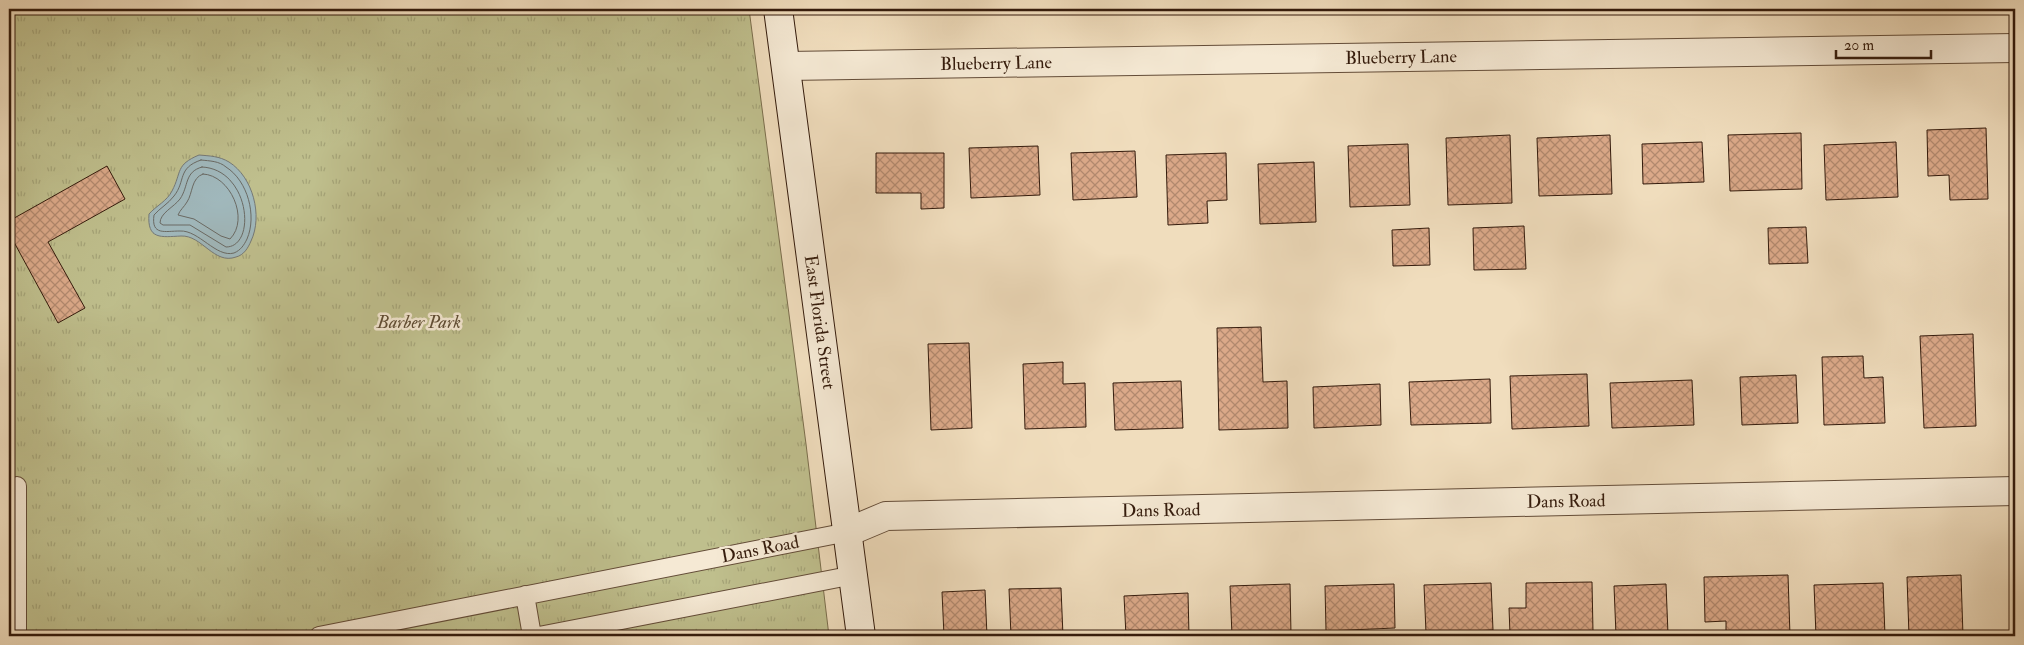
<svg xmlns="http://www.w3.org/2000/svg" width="2024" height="645" font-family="'IM FELL Double Pica',serif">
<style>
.park{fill:url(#park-tufts);stroke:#7a6d4c}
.water{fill:#a0b8bc;stroke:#757976}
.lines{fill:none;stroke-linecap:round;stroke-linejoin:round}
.shore{stroke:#6a6a64;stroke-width:1}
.building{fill:url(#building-cross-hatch);stroke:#341b0c}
.lane-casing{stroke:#634c38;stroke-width:20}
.street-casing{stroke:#634c38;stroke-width:30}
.secondary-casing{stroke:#341b0c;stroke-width:30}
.lane{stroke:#f5e9d4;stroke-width:18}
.street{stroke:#f5e9d4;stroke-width:28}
.secondary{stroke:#f5e9d4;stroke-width:28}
.labels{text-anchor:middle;stroke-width:5;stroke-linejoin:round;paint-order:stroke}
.street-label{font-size:18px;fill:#341b0c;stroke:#f5e9d4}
.park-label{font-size:18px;font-style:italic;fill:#5e4c33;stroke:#f5e9d4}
</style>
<defs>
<pattern id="park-tufts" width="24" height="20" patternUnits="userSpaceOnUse" patternTransform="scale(1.25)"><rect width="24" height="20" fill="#bfbf8d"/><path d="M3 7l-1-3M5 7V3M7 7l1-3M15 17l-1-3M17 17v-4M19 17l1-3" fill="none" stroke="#a5a478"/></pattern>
<pattern id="building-cross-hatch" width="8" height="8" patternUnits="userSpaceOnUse" patternTransform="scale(1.25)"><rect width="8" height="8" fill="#dba989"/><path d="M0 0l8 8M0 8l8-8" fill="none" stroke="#b2896e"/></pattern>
</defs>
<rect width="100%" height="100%" fill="#f0ddbd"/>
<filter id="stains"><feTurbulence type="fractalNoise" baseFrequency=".004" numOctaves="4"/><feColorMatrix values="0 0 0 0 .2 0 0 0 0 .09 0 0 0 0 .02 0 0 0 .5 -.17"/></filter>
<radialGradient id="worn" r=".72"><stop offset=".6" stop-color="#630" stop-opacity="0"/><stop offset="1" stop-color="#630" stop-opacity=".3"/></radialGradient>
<path class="park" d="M9,9H749L806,444L829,636H9Z"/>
<path class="water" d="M199,155C210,156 219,156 229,162C253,177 263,216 251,241C248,248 244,255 236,257C214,265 202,235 181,236C161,237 147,240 149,214C156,206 167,201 172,191C182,172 175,165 199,155Z"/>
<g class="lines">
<path class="shore" d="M201,160C210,161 219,161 226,167C248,181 257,216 247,239C244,245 241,250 234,253C216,258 199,230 180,231C165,231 151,236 154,215C160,208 168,204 174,196C186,181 177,168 201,160Z
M202,167C250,169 257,247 226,247L190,225H163L160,223C160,213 174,207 180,199C189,186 184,172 202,167Z
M203,174C230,175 250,219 230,239L221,236L194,219L178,215C180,210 184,207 187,202C193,193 191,178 203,174Z"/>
</g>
<path class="building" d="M1986,128L1988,199L1950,200L1949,175L1928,176L1927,130Z
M1801,133L1802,189L1730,191L1728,135Z
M1510,135L1512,203L1448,205L1446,138Z
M1610,135L1612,194L1539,196L1537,138Z
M1702,142L1704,182L1643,184L1642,144Z
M1896,142L1898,197L1826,200L1824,145Z
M1408,144L1410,205L1350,207L1348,146Z
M1038,146L1040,195L971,198L969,148Z
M1135,151L1137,197L1073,200L1071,153Z
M876,153H944V208L921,209V193H876Z
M1226,153L1227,200L1207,201L1208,223L1168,225L1166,155Z
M1314,162L1316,222L1260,224L1258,164Z
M107,166L125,199L48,242L85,308L58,323L9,233V221Z
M1524,226L1526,269L1474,270L1473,228Z
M1806,227L1808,263L1769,264L1768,228Z
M1429,228L1430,265L1393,266L1392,230Z
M1261,327L1263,382L1287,381L1288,428L1219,430L1217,328Z
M1973,334L1976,426L1924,428L1920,336Z
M969,343L972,428L931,430L928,344Z
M1863,356L1864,378L1883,377L1885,423L1824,425L1822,357Z
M1063,362V384L1085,383L1086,427L1025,429L1023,364Z
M1587,374L1589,426L1512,429L1510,376Z
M1796,375L1798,423L1742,425L1740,377Z
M1490,379L1491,423L1411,425L1409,382Z
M1692,380L1694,425L1612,428L1610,383Z
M1181,381L1183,428L1115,430L1113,383Z
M1380,384L1381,425L1314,428L1313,387Z
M1788,575L1790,636H1726V621L1705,622L1704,577Z
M1961,575L1963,636H1909L1907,577Z
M1592,582L1593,632L1510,634L1509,608H1526V583Z
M1491,583L1493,630L1426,633L1424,585Z
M1883,583L1885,636H1816L1814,585Z
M1290,584L1291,634L1232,636L1230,586Z
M1394,584L1395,628L1326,631L1325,586Z
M1666,584L1668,634L1616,635L1614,586Z
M1061,588L1063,636H1011L1009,589Z
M985,590L987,636H944L942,592Z
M1188,593L1189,636H1126L1124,596Z"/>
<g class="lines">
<defs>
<path id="lane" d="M17,486V636
M525,595L532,636
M319,636L848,532
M539,636L854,575"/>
<path id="street" d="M787,66L2015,48
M848,532L886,516L2015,491"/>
<path id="secondary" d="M778,9L861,636"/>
</defs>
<use href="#lane" class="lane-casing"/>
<use href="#street" class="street-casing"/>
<use href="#secondary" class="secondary-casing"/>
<use href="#lane" class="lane"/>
<use href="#street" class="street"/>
<use href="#secondary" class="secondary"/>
</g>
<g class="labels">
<g class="street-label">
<text transform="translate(1401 57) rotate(-1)" y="6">Blueberry Lane</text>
<text transform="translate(996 63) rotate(-1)" y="6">Blueberry Lane</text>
<text transform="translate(820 322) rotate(82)" y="6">East Florida Street</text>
<text transform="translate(1566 501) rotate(-1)" y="6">Dans Road</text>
<text transform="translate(1161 510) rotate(-1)" y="6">Dans Road</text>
<text transform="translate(760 549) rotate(-11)" y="6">Dans Road</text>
</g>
<g class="park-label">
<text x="419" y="328">Barber Park</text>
</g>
</g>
<rect width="2024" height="645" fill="none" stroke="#f0ddbd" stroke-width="30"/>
<rect x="10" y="10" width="2004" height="625" fill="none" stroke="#341b0c" stroke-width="2.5"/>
<rect x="15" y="15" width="1994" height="615" fill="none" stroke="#341b0c"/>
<path d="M1836 50v8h95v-8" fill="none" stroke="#341b0c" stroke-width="2.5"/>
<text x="1844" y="50" font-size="15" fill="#341b0c" stroke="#f5e9d4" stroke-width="4" paint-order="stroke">20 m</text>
<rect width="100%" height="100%" filter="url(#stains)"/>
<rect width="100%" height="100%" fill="url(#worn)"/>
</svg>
